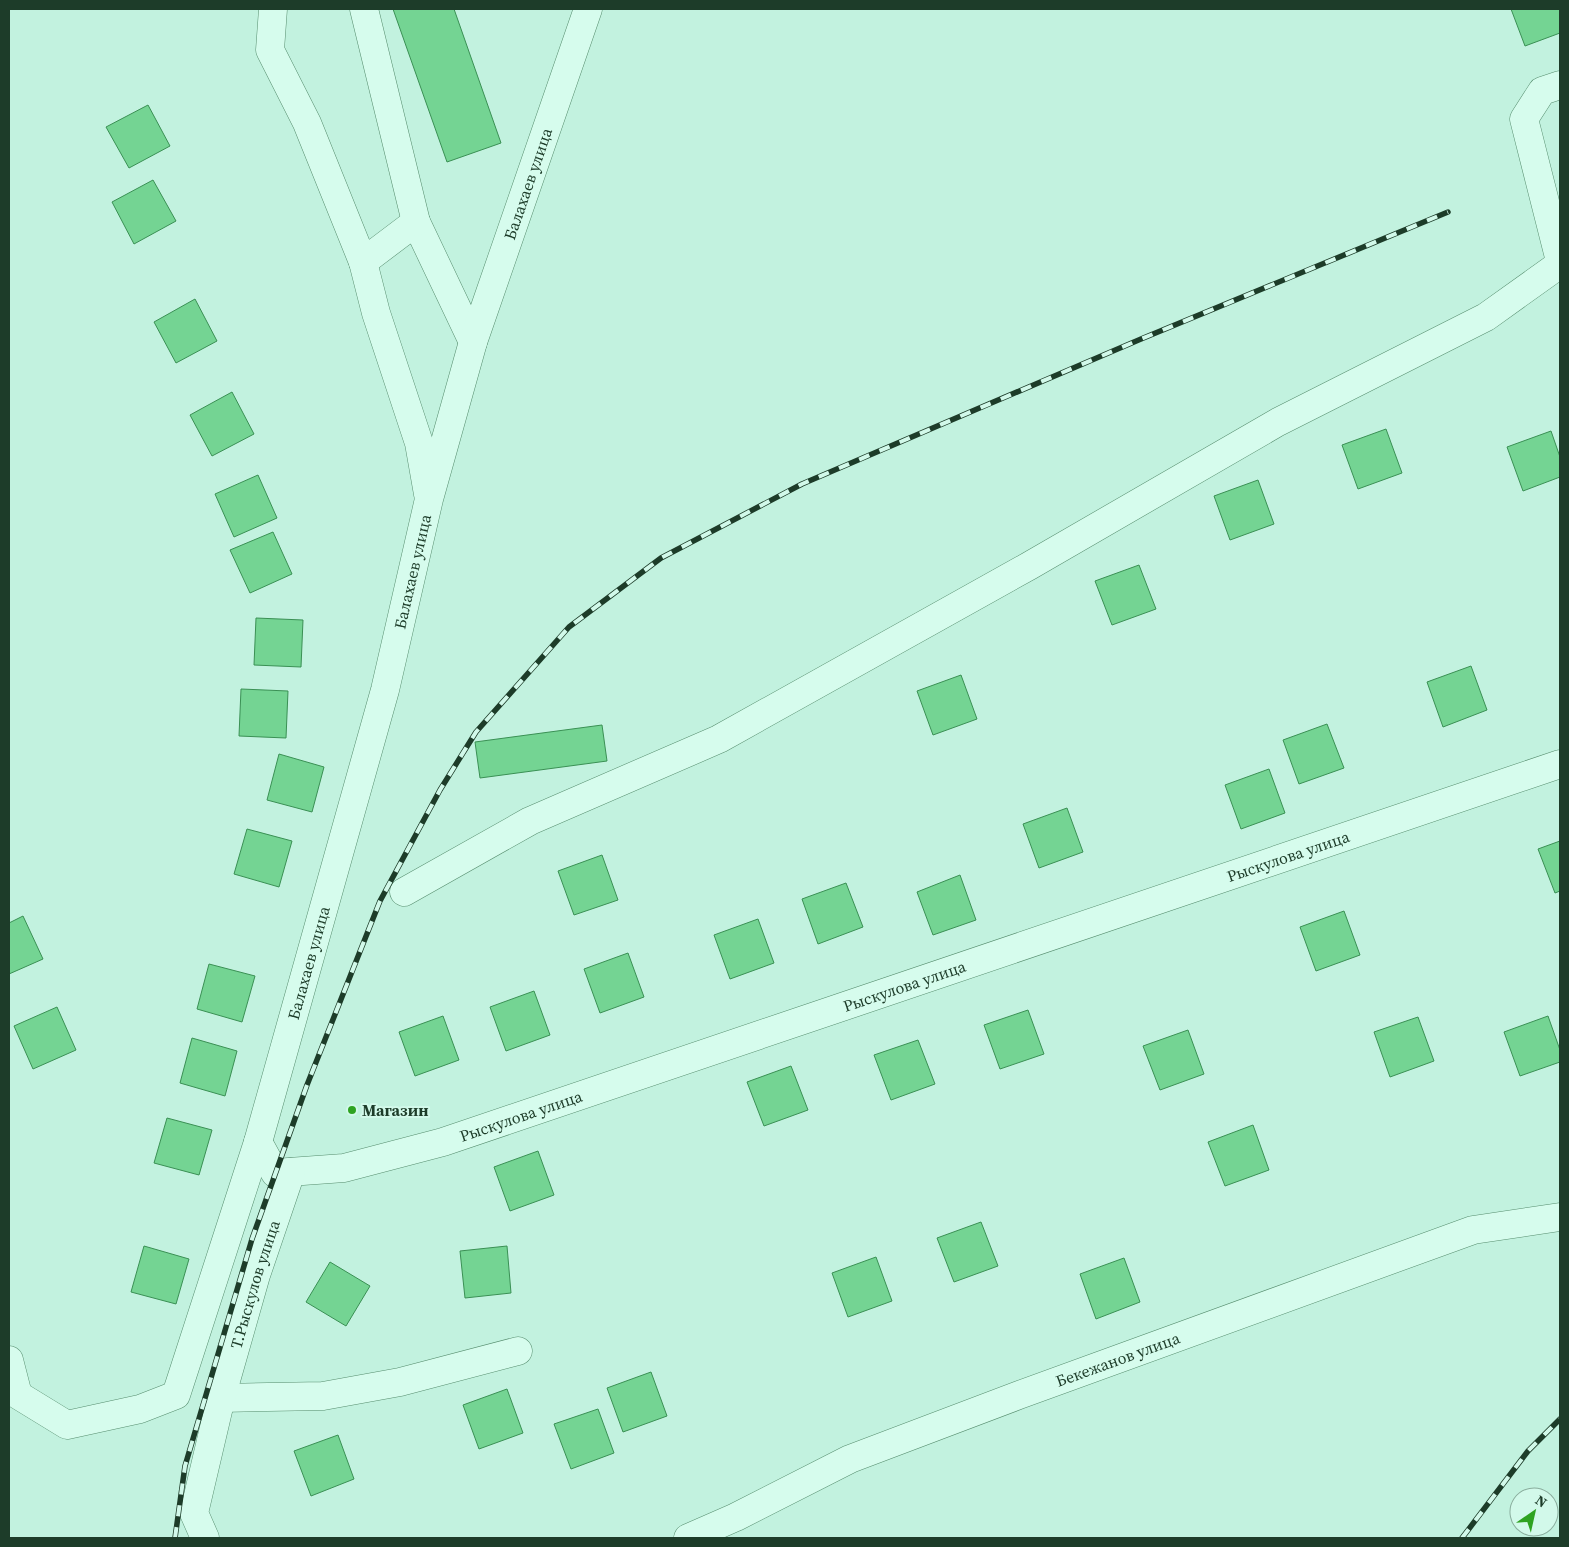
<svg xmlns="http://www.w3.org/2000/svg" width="1569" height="1547" font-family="'Source Serif 4',serif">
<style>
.building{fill:#74d493;stroke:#3a9054}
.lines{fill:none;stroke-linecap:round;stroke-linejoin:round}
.minor-casing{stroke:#578e6f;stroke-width:29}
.minor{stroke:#d6fced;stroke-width:28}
.rail-casing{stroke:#1d3c29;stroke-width:5.5}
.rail{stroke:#d2f9ea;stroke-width:4;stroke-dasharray:11;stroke-linecap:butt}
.poi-dot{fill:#2ea321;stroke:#d2f9ea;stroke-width:2}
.labels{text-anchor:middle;stroke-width:4;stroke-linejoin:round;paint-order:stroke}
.street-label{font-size:16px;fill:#1d3c29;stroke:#d2f9ea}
.poi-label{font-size:16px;font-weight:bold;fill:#1d3c29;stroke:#d2f9ea;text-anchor:start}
</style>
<rect width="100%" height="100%" fill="#c2f2df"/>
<path class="building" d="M393,9H454L501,143L447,162Z
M1511,9H1560V33L1525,46Z
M148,105L170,146L129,168L106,127Z
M153,180L176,221L134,244L112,202Z
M195,299L217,341L176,363L154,322Z
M232,392L254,434L212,456L190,415Z
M1386,429L1402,473L1358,489L1342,445Z
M1551,431L1560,457V477L1523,491L1507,447Z
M258,475L277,518L234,537L215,494Z
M1258,480L1274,524L1230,540L1214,496Z
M273,532L292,574L250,593L230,550Z
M1139,565L1156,609L1112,625L1095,581Z
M256,618L303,620L301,667L254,665Z
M1471,666L1487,710L1443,727L1427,682Z
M961,675L977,719L933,735L917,691Z
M241,689L288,691L286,738L239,736Z
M1327,724L1344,768L1299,784L1283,740Z
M602,725L607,761L480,778L475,742Z
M279,754L324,767L312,812L267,800Z
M1269,769L1285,813L1241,829L1225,785Z
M1067,808L1083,852L1039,868L1023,824Z
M247,829L292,841L279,887L234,874Z
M1560,841V891L1555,893L1538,849Z
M602,855L618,900L574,915L558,871Z
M960,875L976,920L933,935L917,892Z
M846,883L863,927L818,944L802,899Z
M1344,911L1360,955L1316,971L1300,927Z
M23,916L43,959L9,974V923Z
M758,919L774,963L730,979L714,935Z
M628,953L644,997L600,1013L584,969Z
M209,964L255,976L242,1022L197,1009Z
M534,991L550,1035L506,1051L490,1007Z
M57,1007L76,1050L33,1069L14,1026Z
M1028,1010L1044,1054L1000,1069L984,1025Z
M443,1016L459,1060L415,1076L399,1032Z
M1548,1016L1560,1050V1062L1520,1076L1504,1032Z
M1418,1017L1434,1061L1390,1077L1374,1032Z
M1188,1030L1204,1074L1160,1090L1143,1046Z
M192,1038L237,1051L225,1096L180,1083Z
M918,1040L935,1084L891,1100L874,1055Z
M791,1066L808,1110L764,1126L747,1082Z
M167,1118L212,1130L199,1175L154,1163Z
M1253,1125L1269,1170L1225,1186L1208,1142Z
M538,1151L554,1195L510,1211L494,1167Z
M981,1222L998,1266L954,1282L937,1238Z
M144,1246L189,1259L176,1304L131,1292Z
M507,1246L511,1293L465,1298L460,1251Z
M876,1257L892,1301L848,1317L832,1273Z
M1124,1258L1140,1302L1096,1319L1080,1274Z
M330,1262L370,1286L346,1326L306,1302Z
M651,1372L667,1416L623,1432L607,1388Z
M507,1389L523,1433L479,1449L463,1405Z
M598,1409L614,1453L571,1469L554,1424Z
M338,1435L354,1479L311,1496L294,1451Z"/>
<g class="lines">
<defs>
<g id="minor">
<path d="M273,9L270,50L307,123L363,262L416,222L473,342"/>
<path d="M364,9L416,222"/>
<path d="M1560,85L1542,91L1524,119L1560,261"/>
<path d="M363,262L376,313L419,443L428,494"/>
<path d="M404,892L530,821L719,739L1029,566L1278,422L1486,317L1560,264"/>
<path id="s1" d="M258,1142L275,1173L344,1168L443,1142L1560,764"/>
<path id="s2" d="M9,1360L18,1395L67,1425L140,1409L176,1395L258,1142L385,690L429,499L473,342L588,9"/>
<path d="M221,1398L323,1396L400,1382L518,1351"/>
<path id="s3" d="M205,1538L194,1513L221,1398L256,1275L291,1172"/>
<path id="s4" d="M688,1538L736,1517L850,1459L1019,1395L1473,1230L1560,1217"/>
</g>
</defs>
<use href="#minor" class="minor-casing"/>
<use href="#minor" class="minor"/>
<defs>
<path id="rail" d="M175,1538L185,1466L252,1239L307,1085L380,901L440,790L476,732L569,627L661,558L802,484L1141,339L1448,212
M1462,1538L1528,1451L1560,1419"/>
</defs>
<use href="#rail" class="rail-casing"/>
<use href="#rail" class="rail"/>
</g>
<circle class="poi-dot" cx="352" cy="1110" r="5"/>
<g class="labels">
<g class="street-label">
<text dy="6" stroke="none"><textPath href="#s2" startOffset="1469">Балахаев улица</textPath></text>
<text dy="6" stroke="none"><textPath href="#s2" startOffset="1064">Балахаев улица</textPath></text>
<text dy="6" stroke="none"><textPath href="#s1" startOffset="1099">Рыскулова улица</textPath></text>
<text dy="6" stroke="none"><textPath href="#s2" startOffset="659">Балахаев улица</textPath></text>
<text dy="6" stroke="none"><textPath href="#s1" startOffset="694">Рыскулова улица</textPath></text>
<text dy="6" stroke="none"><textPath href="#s1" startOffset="289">Рыскулова улица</textPath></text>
<text dy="6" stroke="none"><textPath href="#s3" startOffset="264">Т.Рыскулов улица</textPath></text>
<text dy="6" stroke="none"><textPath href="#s4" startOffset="466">Бекежанов улица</textPath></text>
</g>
<g class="poi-label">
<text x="362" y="1116">Магазин</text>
</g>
</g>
<rect width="1569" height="1547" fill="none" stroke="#1d3c29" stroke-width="20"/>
<g transform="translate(1534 1512) rotate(34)"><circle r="24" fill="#d2f9ea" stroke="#8aad9d"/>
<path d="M0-4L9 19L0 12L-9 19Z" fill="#2ea321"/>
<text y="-8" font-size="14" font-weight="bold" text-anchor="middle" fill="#1d3c29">N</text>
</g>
</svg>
